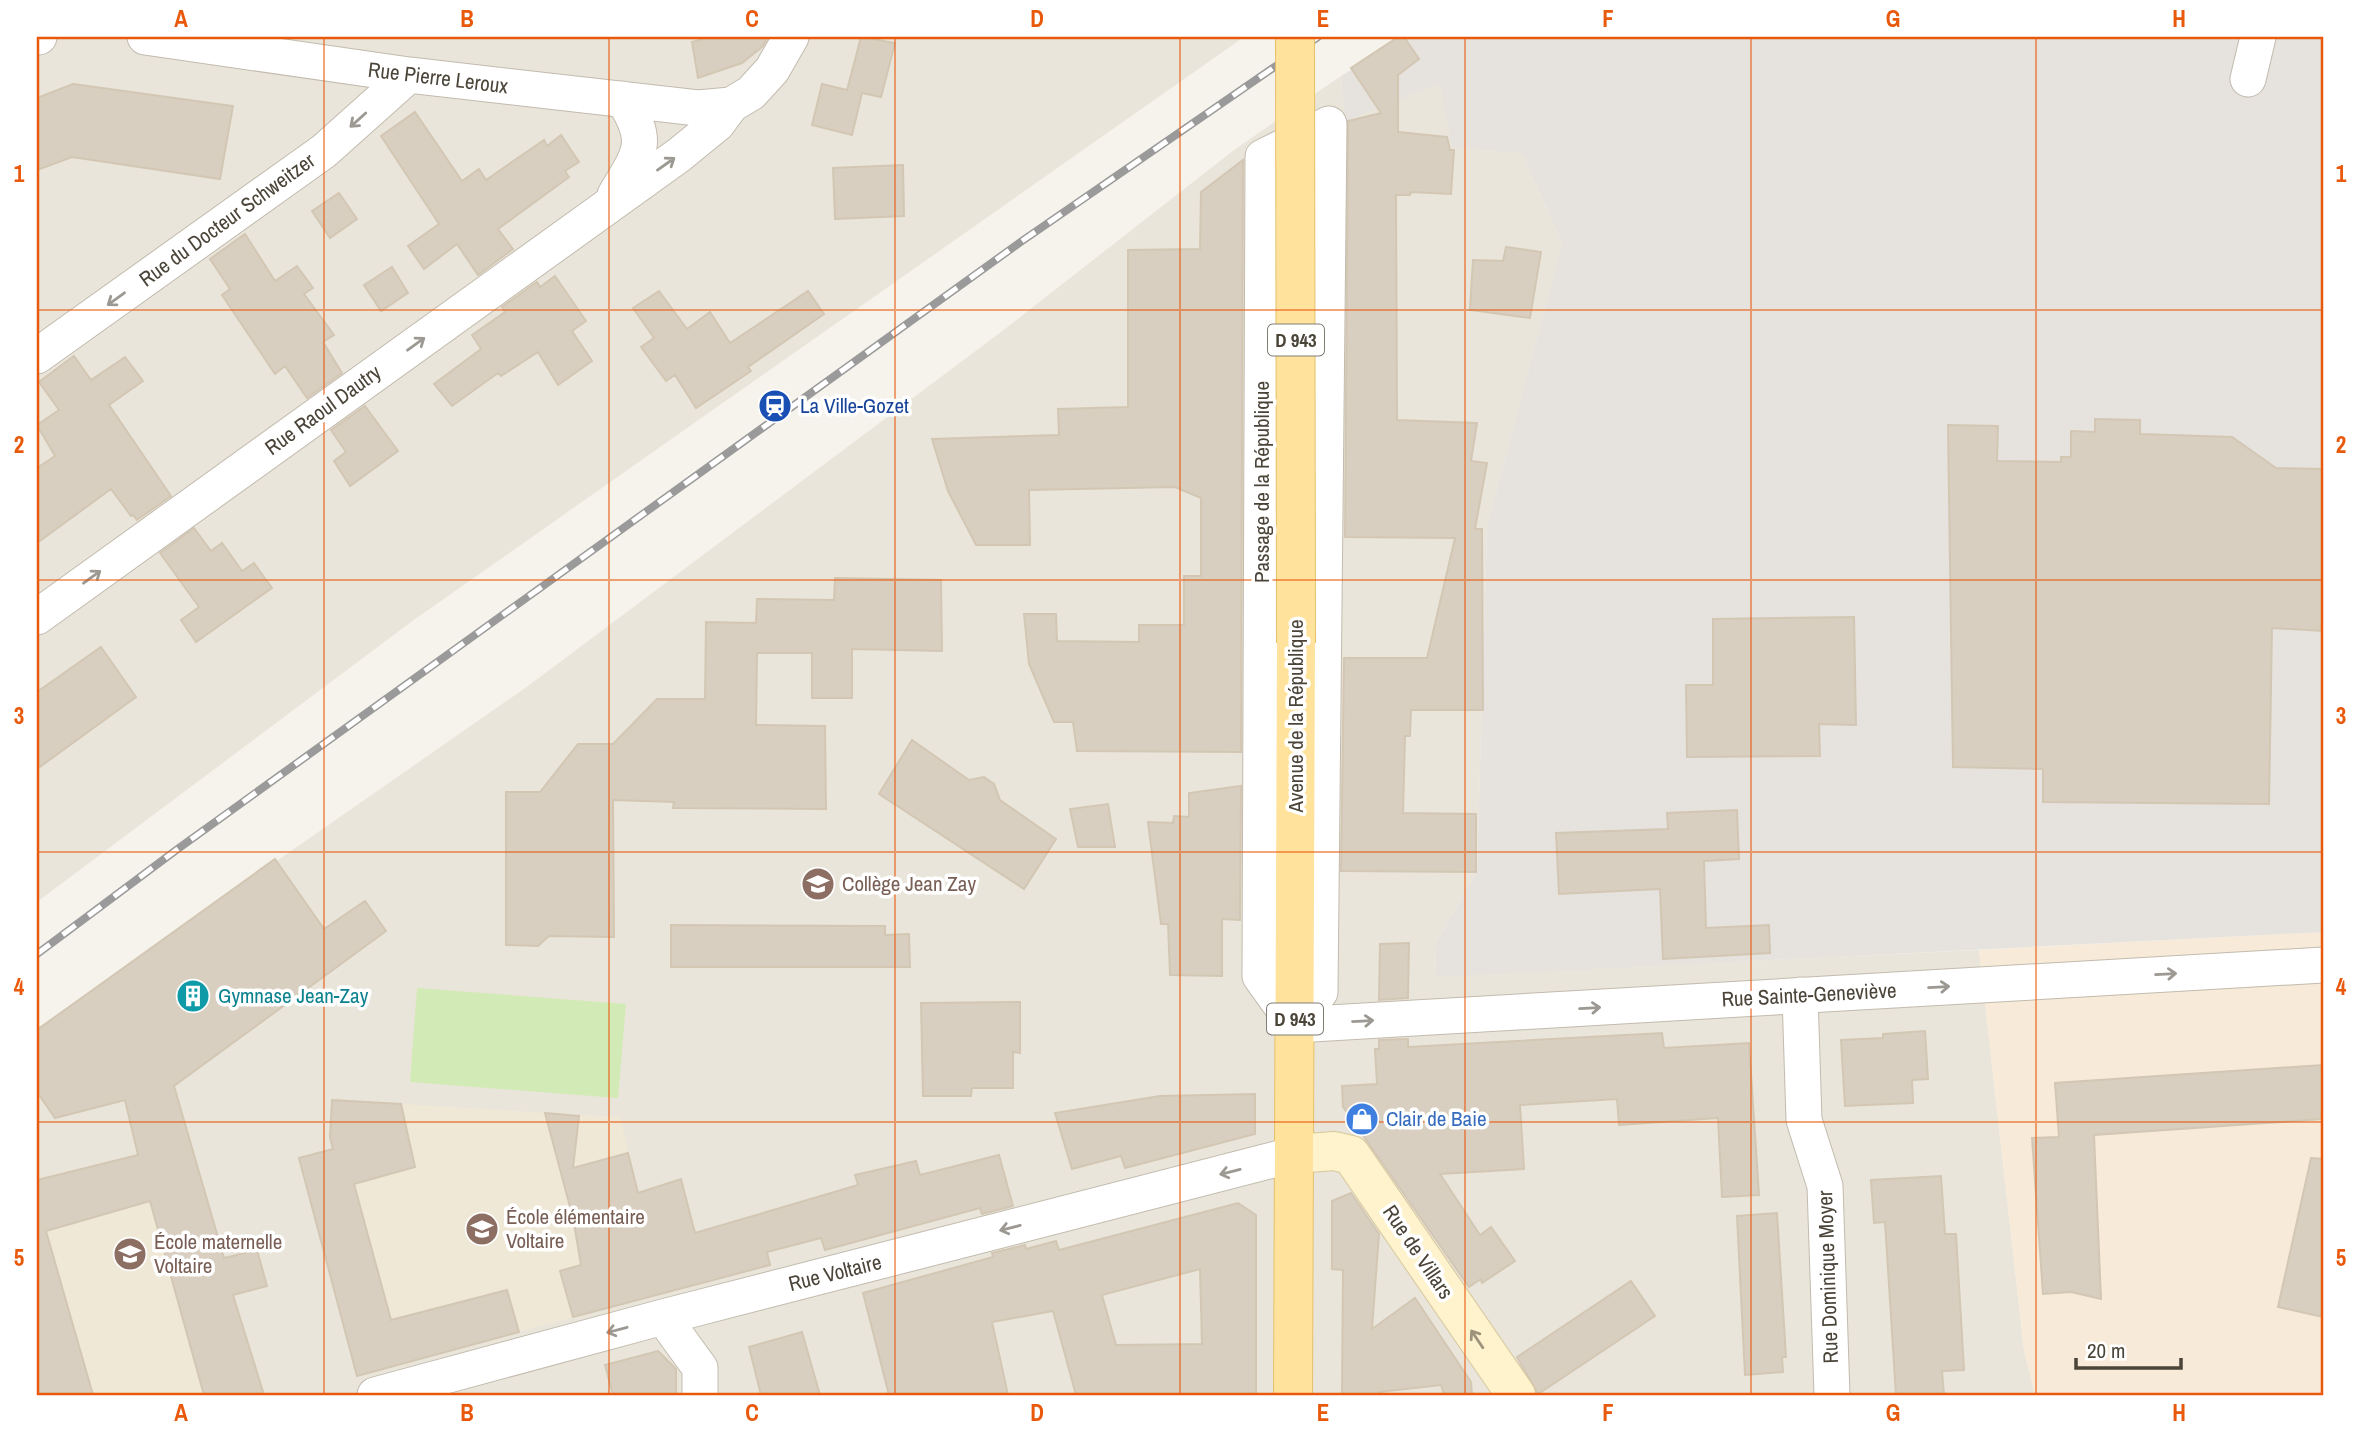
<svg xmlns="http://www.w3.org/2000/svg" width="2360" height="1432" font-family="'Archivo Narrow',sans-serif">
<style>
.residential{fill:#eae5da}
.commercial{fill:#f7ead8}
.industrial{fill:#e6e2dd}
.education{fill:#efe8d6}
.green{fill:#d2eab5}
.building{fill:#d8cfc1;stroke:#d3c7b4;stroke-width:2;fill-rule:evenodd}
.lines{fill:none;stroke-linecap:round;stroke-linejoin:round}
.street-casing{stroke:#c2bbae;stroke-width:37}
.secondary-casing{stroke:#d6c79b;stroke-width:40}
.primary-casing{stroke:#e6c16a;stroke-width:40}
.street{stroke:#fff;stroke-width:35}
.secondary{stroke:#fff3cd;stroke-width:38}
.primary{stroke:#ffe39c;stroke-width:38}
.rail-casing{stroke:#9a9a9a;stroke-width:8}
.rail{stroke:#fff;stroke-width:5;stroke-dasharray:16;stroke-linecap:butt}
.primary-bridge-casing{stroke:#e6c16a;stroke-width:40;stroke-linecap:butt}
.primary-bridge{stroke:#ffe39c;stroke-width:38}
.oneway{stroke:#9c9892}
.oneway2{stroke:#9c937c}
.grid{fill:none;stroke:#e8590c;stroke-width:2;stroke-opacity:0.55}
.labels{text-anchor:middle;stroke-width:7;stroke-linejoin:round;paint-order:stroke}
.shield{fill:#fff;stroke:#817c74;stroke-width:2}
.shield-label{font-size:19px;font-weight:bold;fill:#4b4439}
.street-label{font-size:21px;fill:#4b4439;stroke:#fff}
.transit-label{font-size:21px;fill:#164399;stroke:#fff;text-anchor:start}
.education-label{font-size:21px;fill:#785e54;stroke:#fff;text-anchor:start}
.culture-label{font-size:21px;fill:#0d838f;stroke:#fff;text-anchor:start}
.shop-label{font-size:21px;fill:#366cbe;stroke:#fff;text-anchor:start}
.neatline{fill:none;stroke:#e8590c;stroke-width:2.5}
.grid-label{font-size:23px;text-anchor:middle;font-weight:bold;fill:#e8590c}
</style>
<rect width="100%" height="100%" fill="#f6f3ec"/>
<path class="residential" d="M37,37H1244L411,622L37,902Z
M1341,76L1345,120L1440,84L1522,153L1562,243L1487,527L1477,871L1435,945L1436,976L1979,950L2024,1350L2035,1395H37V1028L528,686L1001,332L1234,150Z"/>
<path class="commercial" d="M2323,932V1395H2035L2024,1350L1979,950Z"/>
<path class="industrial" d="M1407,37H2323V932L1436,977L1435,945L1477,871L1487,527L1562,243L1522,153L1452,147L1440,84L1345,121L1341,76Z"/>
<path class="education" d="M332,1100L620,1117L662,1293L357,1376L299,1158L333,1149L330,1137Z
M181,1110L224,1258L257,1250L267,1286L233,1295L264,1395H37V1180L137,1155L130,1123Z"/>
<path class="green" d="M417,988L626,1004L618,1098L410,1082Z"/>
<path class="building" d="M710,37H768L763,46L742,63L698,78L692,42Z
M861,37L895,43L881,97L862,93L852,135L812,125L822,84L847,90Z
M1398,37H1404L1419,59L1398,75V132L1447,137L1450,150H1454L1451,194L1411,192L1410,195H1396L1397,420L1477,423L1471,461L1487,463L1475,529H1482L1483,710H1411L1410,736H1405L1403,813L1476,814V872L1341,871L1344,658H1427L1455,538L1345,537L1348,121L1381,113L1351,68Z
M73,84L233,106L220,179L72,157L37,170V98Z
M415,112L462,181L479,169L486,180L544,140L547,146L561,135L579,162L565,171L569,177L498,229L513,249L478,275L457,244L424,269L408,246L439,224L381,136Z
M1243,160L1241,752L1077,751L1073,722H1054L1029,664L1024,614H1056L1057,641L1139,642V625H1184V576H1201V498L1175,487L1029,490L1030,545H976L948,491L932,439L1059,435L1058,409L1128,407V250L1200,249L1201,192Z
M903,165L904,216L835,219L833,168Z
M339,193L357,219L330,238L312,211Z
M245,234L275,281L297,266L313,288L304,294L334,335L323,342L342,373L307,398L285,366L275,374L222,295L230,289L210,259Z
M1506,247L1541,252L1530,318L1470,310L1473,260L1503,261Z
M392,267L408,293L381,311L364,285Z
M555,276L586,321L572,331L592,361L558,385L538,352L501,376L498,373L452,406L434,384L481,349L472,335L505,312L502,307L537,282L540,287Z
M659,291L687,329L710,312L730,343L808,291L824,314L748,367L751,371L696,408L675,375L666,381L641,347L654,338L633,308Z
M74,356L91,380L125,357L143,381L109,405L171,496L137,520L133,515L131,516L111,489L37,543V468L55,456L37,425L59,410L39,382Z
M365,406L398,451L350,486L334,461L346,452L331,430Z
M2095,419L2140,420V434L2232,437L2276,468L2323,469V631L2272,628L2269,804L2043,802V769L1953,767L1948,425L1998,426L1997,461L2061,462V457H2071V431L2095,432Z
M194,528L211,551L222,543L242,571L254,563L272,588L196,642L181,620L199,607L160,553Z
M835,578L941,580L942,651L852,649V698H812V653H757L756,725L825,726L826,809L673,808L674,802L613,800L614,937L549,936L538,946L506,945V792H540L578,744H613L657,699H705L706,622L756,623L757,599L834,600Z
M1854,617L1856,725L1819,724L1820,756L1687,757L1686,685H1713V619Z
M101,647L136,697L37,769V692Z
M912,740L969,780L984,777L994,784L1000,800L1056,839L1024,889L879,794Z
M1241,786L1240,920L1222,919V976L1170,975L1168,924H1161L1148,822L1173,823L1174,816L1189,817V793Z
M1108,804L1115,847H1078L1070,809Z
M1737,810L1739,859L1704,861L1706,928L1769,925L1770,953L1663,959L1660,889L1559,894L1556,833L1668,829L1667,813Z
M275,859L324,929L365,901L386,931L174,1086L224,1258L257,1250L267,1286L233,1295L264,1395H204L150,1201L46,1231L93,1395H37V1180L138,1155L125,1100L55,1118L37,1092V1030Z
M671,925L885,926V935L909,934L910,967H671Z
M1409,943L1408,998L1379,1000L1380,944Z
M1020,1002V1053L1013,1052V1088H972L971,1096H923L921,1003Z
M1925,1031L1928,1079L1912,1080L1913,1103L1845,1106L1841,1040L1883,1038V1034Z
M1662,1033L1664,1048L1749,1043L1759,1195L1722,1197L1718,1118L1619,1125L1617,1099L1520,1105L1524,1169L1440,1174L1480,1235L1491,1227L1515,1261L1482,1283L1481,1279L1469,1287L1343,1107L1342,1086L1377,1084L1375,1049H1379V1040L1408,1039V1047Z
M2323,1065V1119L2094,1135L2101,1299L2071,1292L2043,1294L2032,1138L2059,1137L2055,1083Z
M1255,1094V1134L1125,1168L1121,1156L1072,1169L1055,1113L1160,1096Z
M332,1100L401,1104L415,1167L354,1184L391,1320L507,1290L519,1332L357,1376L299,1158L333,1149L330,1137Z
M545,1113L579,1116L573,1168L628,1153L638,1193L681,1179L695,1233L858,1185L855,1175L916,1161L920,1175L999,1155L1013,1206L982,1214L980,1208L825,1250L821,1238L767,1252L770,1265L573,1317L560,1271L581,1265L573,1218Z
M2311,1158L2323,1159V1317L2278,1307Z
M1941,1176L1945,1234H1956L1964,1370L1942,1371L1944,1395H1896L1885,1222L1874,1223L1871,1180Z
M1351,1193L1379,1234L1372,1329L1415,1298L1471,1382L1472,1395H1444L1441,1385L1379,1392V1395H1342L1343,1270L1332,1269V1201Z
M1238,1203L1256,1215V1395H1076L1053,1311L992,1322L1008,1395H889L863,1293L993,1257L992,1253L1025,1245L1026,1249L1056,1241L1059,1250ZM1200,1269L1202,1344L1116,1345L1102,1295Z
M1777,1213L1786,1357H1782L1783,1372L1745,1375L1737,1216Z
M1631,1281L1655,1316L1538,1394L1517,1357Z
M802,1332L820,1395H761L749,1347Z
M658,1351L676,1369V1395H613L605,1365Z"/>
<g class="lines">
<defs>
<path id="street" d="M37,37H39
M145,37L409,75L698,108L731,105
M2248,79L2258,37
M1329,124L1320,992L1295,1025L1260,976L1263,157Z
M615,195C640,153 651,143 623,99
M37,356L324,151L409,75
M37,617L679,155L717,124L731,105L751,93L772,70L791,37
M1800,995L1804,1120L1825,1186L1832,1395
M1295,1025L2323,965
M663,1317L700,1368V1395
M375,1395L663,1317L1296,1154"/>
<path id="secondary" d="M1296,1154L1334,1151L1351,1155L1516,1395"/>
<path id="primary" d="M1293,1395L1296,643"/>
</defs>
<use href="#street" class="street-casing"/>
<use href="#secondary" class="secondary-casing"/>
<use href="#primary" class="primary-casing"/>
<use href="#street" class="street"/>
<use href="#secondary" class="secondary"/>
<use href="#primary" class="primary"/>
<defs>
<path id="rail" d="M37,954L179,848L1022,241L1318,37"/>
</defs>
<use href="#rail" class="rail-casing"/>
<use href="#rail" class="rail"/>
<defs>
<path id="primary-bridge" d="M1295,37L1296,643"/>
</defs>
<use href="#primary-bridge" class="primary-bridge-casing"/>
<use href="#primary-bridge" class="primary-bridge"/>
</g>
<defs><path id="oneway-shaft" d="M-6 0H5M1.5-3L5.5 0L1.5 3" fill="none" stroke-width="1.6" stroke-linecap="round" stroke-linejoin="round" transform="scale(1.75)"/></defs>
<g class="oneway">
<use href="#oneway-shaft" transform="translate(358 120) rotate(138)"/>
<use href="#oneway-shaft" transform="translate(666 164) rotate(-35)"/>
<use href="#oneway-shaft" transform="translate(116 299) rotate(144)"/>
<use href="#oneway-shaft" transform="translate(416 344) rotate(-36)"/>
<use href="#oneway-shaft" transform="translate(92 577) rotate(-36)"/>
<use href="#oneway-shaft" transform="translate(2166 974) rotate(-3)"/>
<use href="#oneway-shaft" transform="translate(1939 987) rotate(-3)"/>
<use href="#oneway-shaft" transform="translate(1590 1008) rotate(-3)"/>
<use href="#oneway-shaft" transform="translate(1363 1021) rotate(-3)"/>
<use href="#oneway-shaft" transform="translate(1230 1172) rotate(166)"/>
<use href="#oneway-shaft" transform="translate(1010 1228) rotate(166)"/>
<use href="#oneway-shaft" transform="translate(617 1330) rotate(165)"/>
</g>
<use class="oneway2" href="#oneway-shaft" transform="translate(1477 1339) rotate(-124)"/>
<path class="grid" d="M324,37V1395M609,37V1395M895,37V1395M1180,37V1395M1465,37V1395M1751,37V1395M2036,37V1395M37,310H2323M37,580H2323M37,852H2323M37,1122H2323"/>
<defs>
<symbol id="station-disc" viewBox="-11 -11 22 22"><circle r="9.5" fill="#1a4fb4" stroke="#fff"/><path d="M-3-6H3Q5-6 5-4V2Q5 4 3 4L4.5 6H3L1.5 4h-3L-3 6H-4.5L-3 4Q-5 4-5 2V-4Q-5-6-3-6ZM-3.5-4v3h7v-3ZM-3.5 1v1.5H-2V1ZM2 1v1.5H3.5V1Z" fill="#fff"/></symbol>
<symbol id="school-disc" viewBox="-11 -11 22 22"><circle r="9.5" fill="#8d6e63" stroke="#fff"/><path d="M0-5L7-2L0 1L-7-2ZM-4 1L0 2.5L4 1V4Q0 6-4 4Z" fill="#fff"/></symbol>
<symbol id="building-disc" viewBox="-11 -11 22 22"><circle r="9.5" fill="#0f9aa8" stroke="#fff"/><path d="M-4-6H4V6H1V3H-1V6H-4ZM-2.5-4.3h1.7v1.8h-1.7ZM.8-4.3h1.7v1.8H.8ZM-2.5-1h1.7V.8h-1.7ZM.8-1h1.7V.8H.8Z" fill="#fff"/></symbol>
<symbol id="shop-disc" viewBox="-11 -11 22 22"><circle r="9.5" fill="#3f7fe0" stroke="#fff"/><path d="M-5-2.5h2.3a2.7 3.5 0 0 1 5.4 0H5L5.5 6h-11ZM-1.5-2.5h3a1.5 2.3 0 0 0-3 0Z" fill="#fff"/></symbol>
</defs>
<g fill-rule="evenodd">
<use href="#station-disc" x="756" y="387" width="38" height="38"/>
<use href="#school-disc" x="799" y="865" width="38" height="38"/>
<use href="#building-disc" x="174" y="977" width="38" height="38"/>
<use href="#shop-disc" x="1343" y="1100" width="38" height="38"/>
<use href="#school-disc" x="463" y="1210" width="38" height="38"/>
<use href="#school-disc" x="111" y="1235" width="38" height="38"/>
</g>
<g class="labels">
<g class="shield">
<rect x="1268" y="324.5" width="56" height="31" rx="5"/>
<rect x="1267" y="1003.5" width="56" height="31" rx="5"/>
</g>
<g class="shield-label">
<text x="1296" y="347">D 943</text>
<text x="1295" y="1026">D 943</text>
</g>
<g class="street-label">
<text transform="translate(438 78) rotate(7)" y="7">Rue Pierre Leroux</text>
<text transform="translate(227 220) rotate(-36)" y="7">Rue du Docteur Schweitzer</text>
<text transform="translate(323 410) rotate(-36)" y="7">Rue Raoul Dautry</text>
<text transform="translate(1262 482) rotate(-90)" y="7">Passage de la République</text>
<text transform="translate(1296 716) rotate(-90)" y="7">Avenue de la République</text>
<text transform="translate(1809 995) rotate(-3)" y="7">Rue Sainte-Geneviève</text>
<text transform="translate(1418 1252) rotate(56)" y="7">Rue de Villars</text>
<text transform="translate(835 1273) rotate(-14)" y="7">Rue Voltaire</text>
<text transform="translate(1828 1277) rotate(-92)" y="7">Rue Dominique Moyer</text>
</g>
<g class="transit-label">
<text x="800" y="413">La Ville-Gozet</text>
</g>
<g class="education-label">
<text x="842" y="891">Collège Jean Zay</text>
<text x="506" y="1224">École élémentaire<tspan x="506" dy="24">Voltaire</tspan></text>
<text x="154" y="1249">École maternelle<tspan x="154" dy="24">Voltaire</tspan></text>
</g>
<g class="culture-label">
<text x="218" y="1003">Gymnase Jean-Zay</text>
</g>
<g class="shop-label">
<text x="1386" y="1126">Clair de Baie</text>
</g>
</g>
<rect width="2360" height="1432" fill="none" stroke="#ffffff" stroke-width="77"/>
<path d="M2076 1358v10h105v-10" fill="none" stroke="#4b4439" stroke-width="3.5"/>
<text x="2087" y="1358" font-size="21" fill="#4b4439" stroke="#ffffff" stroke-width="5" paint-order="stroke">20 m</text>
<rect x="38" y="38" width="2284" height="1356" class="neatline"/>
<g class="grid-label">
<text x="181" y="27">A</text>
<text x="467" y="27">B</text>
<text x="752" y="27">C</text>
<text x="1037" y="27">D</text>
<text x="1323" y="27">E</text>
<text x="1608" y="27">F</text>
<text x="1893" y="27">G</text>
<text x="2179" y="27">H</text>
<text x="19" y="182">1</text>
<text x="2341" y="182">1</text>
<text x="19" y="453">2</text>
<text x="2341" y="453">2</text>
<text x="19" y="724">3</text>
<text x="2341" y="724">3</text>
<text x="19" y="995">4</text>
<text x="2341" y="995">4</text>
<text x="19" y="1266">5</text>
<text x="2341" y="1266">5</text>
<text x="181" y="1421">A</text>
<text x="467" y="1421">B</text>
<text x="752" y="1421">C</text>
<text x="1037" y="1421">D</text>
<text x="1323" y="1421">E</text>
<text x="1608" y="1421">F</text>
<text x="1893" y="1421">G</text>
<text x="2179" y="1421">H</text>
</g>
</svg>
